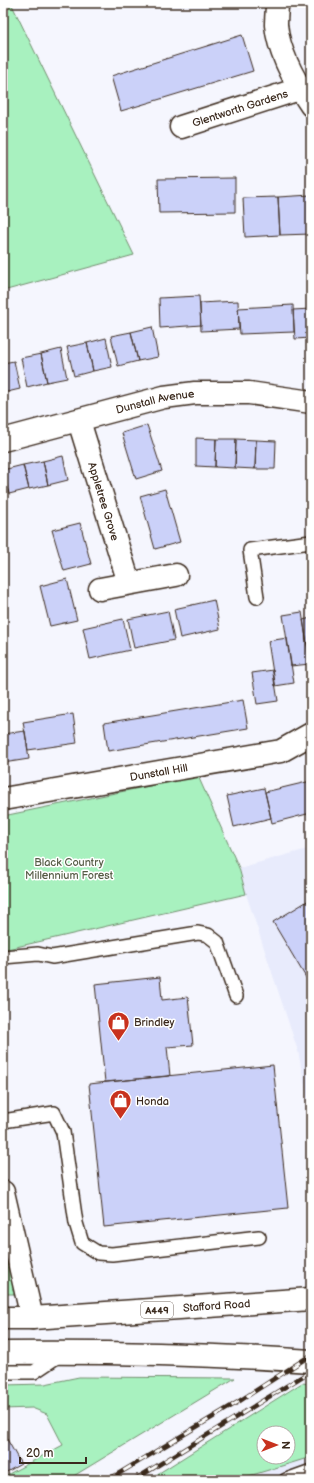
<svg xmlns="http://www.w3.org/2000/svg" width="314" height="1483" font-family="'Balsamiq Sans',sans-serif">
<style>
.built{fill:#e8ebfc}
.green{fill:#a8f1bf;stroke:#728e6e;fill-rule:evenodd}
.building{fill:#cbd1f9;stroke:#3b2a1e}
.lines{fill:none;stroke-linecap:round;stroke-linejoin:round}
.service-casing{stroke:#3b2a1e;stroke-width:16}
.minor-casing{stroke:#3b2a1e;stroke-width:25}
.trunk-casing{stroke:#3b2a1e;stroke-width:25}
.service{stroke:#fff;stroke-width:13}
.minor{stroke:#fff;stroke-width:22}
.trunk{stroke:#fff;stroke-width:22}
.rail-casing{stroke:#3b2a1e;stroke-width:4.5}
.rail{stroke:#fff;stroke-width:3;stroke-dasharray:9;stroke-linecap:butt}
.labels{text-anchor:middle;stroke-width:3;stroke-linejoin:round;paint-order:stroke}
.shield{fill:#fff;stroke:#766a62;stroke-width:1}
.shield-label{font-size:10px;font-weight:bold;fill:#3b2a1e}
.street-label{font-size:11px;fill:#3b2a1e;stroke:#fff}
.park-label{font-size:11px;fill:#565c46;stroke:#fff}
.poi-label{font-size:11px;fill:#3b2a1e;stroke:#fff;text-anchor:start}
</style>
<rect width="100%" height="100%" fill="#f5f6fe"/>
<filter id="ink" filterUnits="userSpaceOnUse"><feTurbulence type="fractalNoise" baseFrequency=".025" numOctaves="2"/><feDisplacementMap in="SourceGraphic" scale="8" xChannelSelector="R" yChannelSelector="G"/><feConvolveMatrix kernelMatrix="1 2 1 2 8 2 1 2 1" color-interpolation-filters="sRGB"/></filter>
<g filter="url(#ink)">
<path class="built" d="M311,848V1117L298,1051L246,894L239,868Z
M311,1457V1480H236Z"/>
<path class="green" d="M3,3H11L134,255L3,291Z
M198,776L239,868L246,894L3,950V816Z
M3,1240L16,1294H3Z
M79,1377L235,1378L67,1480H3V1477L63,1445L47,1414L32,1408L3,1409V1385L45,1384Z
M302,1383L311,1384V1457L236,1480H148ZM264,1433H288V1457H264Z"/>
<path class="building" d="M242,35L253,71L121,111L111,76Z
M235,178V212L159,213L158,179Z
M311,195V234L280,235L278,197Z
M278,197L280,235L245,237L243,198Z
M199,296L201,325L160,328L159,298Z
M238,301L239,329L201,331L200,303Z
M293,305L294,332L240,334L238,308Z
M311,309V338L295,339L293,310Z
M152,327L158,357L138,361L131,332Z
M131,332L138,361L118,366L111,336Z
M106,338L112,367L93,371L87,343Z
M87,343L93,371L74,376L67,347Z
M61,349L67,378L47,382L41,354Z
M41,354L47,382L27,387L21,358Z
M14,361L20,389L3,393V363Z
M147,425L162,471L136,479L122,433Z
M196,438L216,439L215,467L196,466Z
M216,439H236L235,468L215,467Z
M236,439L256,440L255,469L235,468Z
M256,440L276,441L275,469H255Z
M63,456L68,480L48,485L43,461Z
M43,461L48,485L29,489L23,465Z
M23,465L29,489L9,494L3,470Z
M165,489L180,542L155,549L140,496Z
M80,523L91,564L64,571L52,530Z
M67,579L77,620L50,626L40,586Z
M214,600L220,629L180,638L174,609Z
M168,611L174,640L134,648L128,619Z
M302,612L310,664L291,666L283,615Z
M311,618V649H308L303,620Z
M123,619L130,650L90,659L83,628Z
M287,638L294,683L275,686L268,641Z
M273,670L278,701L257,704L252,673Z
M243,700L248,728L108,751L104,723Z
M73,714L77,743L28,750L23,722Z
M25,731L29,759L3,763V734Z
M311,781V813L272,823L265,792Z
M264,788L271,818L234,827L227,796Z
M311,899V986L273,922Z
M160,977L162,1000L188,997L193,1045L167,1047L170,1076L105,1082L95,984Z
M273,1065L288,1208L104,1227L89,1084Z
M3,1432L21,1464L3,1474Z"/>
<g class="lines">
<defs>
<path id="service" d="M257,597L250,550L311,542
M3,957L38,954L52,957L198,933L208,935L217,942L236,996
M3,1121L54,1113L63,1132L76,1223L82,1243L98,1253L112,1254L259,1237
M3,1372H34L61,1354
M286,1480L311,1471"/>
<g id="minor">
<path d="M277,3C277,10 276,18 276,25C279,54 295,82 311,105"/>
<path id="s1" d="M181,127L299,89"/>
<path id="s2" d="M79,421L129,583"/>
<path id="s3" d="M3,440L164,397L195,393H249L311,402"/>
<path d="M100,589L176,575"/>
<path id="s4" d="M3,799L281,751L311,734"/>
<path d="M3,1192L32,1318"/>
</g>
<g id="trunk">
<path id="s5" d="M3,1318H32L311,1299"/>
<path d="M3,1353C106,1352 209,1354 311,1361"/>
</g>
</defs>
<use href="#service" class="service-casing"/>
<use href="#minor" class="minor-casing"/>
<use href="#trunk" class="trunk-casing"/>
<use href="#service" class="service"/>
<use href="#minor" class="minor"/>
<use href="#trunk" class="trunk"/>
<defs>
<path id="rail" d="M108,1480L238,1402L311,1355
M134,1480L311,1371"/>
</defs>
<use href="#rail" class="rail-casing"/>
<use href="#rail" class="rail"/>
</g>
</g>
<defs>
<symbol id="shop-pin" viewBox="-11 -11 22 30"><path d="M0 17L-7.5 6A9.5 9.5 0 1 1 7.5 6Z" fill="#c8321e" stroke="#fff"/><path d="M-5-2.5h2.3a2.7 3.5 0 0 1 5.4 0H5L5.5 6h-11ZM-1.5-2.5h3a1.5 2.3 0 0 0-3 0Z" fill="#fff"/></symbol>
</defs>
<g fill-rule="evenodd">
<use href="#shop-pin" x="106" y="1010" width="25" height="34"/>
<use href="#shop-pin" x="108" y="1088" width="25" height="34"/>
</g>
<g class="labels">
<rect class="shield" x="141" y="1302" width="32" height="16" rx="3"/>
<g class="shield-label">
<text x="157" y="1314">A449</text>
</g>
<g class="street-label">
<text dy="4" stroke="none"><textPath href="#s1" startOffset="62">Glentworth Gardens</textPath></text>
<text dy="4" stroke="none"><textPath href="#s3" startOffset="157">Dunstall Avenue</textPath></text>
<text dy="4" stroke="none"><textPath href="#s2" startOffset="84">Appletree Grove</textPath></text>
<text dy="4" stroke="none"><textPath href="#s4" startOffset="158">Dunstall Hill</textPath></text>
<text dy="4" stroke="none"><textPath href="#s5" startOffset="214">Stafford Road</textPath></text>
</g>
<g class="park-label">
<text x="69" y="866">Black Country<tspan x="69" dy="13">Millennium Forest</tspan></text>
</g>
<g class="poi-label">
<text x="134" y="1026">Brindley</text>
<text x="136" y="1105">Honda</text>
</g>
</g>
<rect width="314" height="1483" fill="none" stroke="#fff" stroke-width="16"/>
<rect x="8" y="8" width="298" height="1467" fill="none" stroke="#3b2a1e" stroke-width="1.5" filter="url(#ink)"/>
<g transform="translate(276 1445) rotate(90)"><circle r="19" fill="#ffffff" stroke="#b1aaa5"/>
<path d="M0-3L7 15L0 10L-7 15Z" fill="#c8321e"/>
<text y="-6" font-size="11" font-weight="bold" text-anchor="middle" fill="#3b2a1e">N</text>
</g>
<path d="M20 1457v6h66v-6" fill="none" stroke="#3b2a1e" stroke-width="2"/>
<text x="26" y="1457" font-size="12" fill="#3b2a1e" stroke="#ffffff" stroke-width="3" paint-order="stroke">20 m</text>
</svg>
